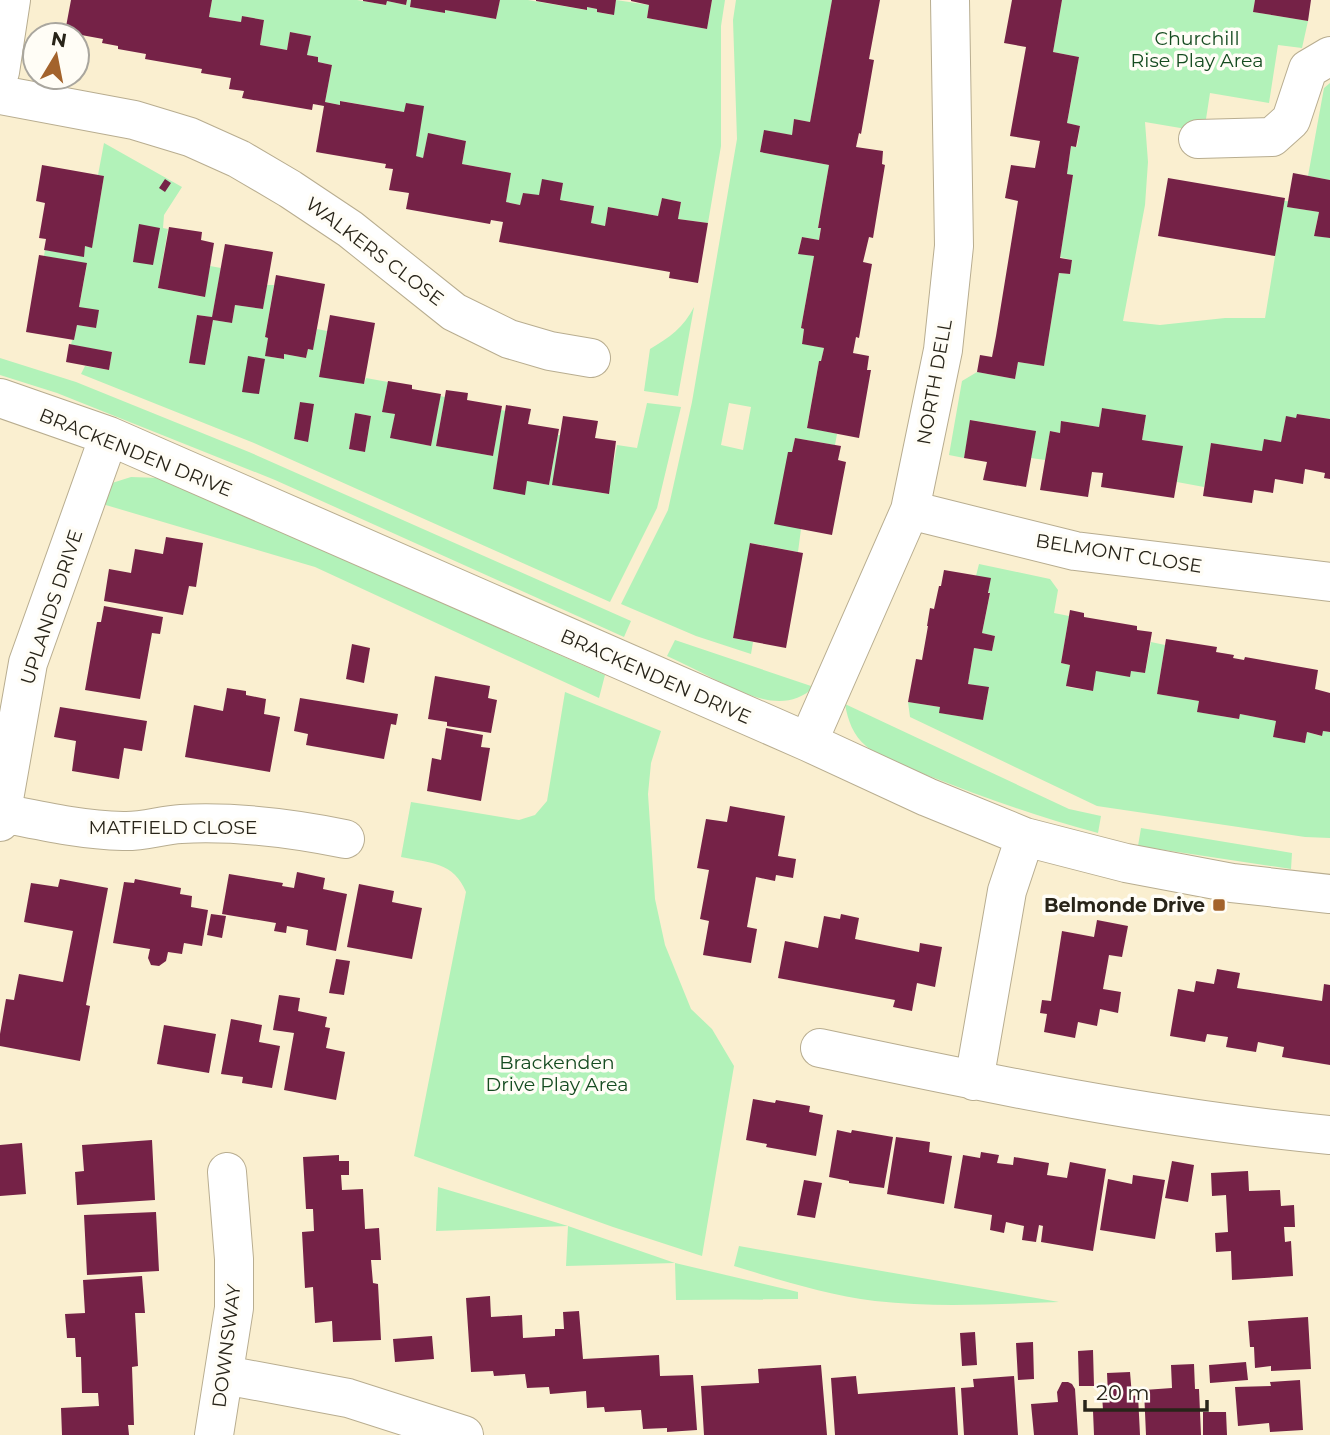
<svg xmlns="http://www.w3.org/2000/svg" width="1330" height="1435" font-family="Montserrat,sans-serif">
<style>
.green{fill:#b2f2b9;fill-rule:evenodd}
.building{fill:#752247}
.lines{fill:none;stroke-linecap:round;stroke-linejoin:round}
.street-casing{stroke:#b8ad90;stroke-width:40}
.street{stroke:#fff;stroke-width:38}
.poi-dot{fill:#a3632c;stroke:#fffdf6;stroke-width:2.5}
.labels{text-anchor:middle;stroke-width:7;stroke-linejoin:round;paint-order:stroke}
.park-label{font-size:19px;fill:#154b20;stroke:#fffdf6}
.street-label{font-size:19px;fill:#282419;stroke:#fffdf6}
.poi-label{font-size:19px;font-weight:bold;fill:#282419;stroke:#fffdf6;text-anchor:end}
</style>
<rect width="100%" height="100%" fill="#faefd0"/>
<path class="green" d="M212,0H357L386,5L387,1L406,5L407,0H411L410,7L445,13V10L496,19L500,0H528L586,10L587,7L597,9V12L613,15L616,0L649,5L647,18L707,29L712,0H725L721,26V146L708,223L678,219L681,202L662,198L658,216L608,207L605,226L591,223L594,206L523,193L520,205L506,202L511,173L462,164L466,141L428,134L423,158L416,156L404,112L341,101L340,105L325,102L332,65L318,62V57L307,55L310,36L290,32L287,50L260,45L264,20L242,16L241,22L209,17Z
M736,0H832L810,122L794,119L792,135L764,131L760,152L829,165L818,227L821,228L819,240L802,237L798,253L814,256L801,328L804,329L802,343L824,348L821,361H819L807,427L837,434L835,445L795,438L792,452H788L801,529L798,552L751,543L733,638L753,642L751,654L696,636L621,604L668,510L692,402L737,139L733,20ZM729,403L751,407L743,450L721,445Z
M1062,0H1255L1253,12L1308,21L1302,48L1278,45L1269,103L1210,93L1204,132L1145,122L1148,162L1145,205L1123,321L1160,325L1225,318H1265L1284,201H1288V207L1319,212L1314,235L1330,238V419L1298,414L1296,418L1286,417L1281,442L1262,451L1211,443L1204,487L1177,482L1182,446L1142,440L1146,415L1102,408L1099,427L1062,421L1060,433L1050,431L1045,460L1031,458L1035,431L971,420L964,458L949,455L962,381L977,372L1015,379L1018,362L1044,366L1059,273L1070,274L1072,260L1060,257L1073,176L1067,174L1071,146L1077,147L1080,126L1067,123L1079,57L1053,52Z
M1330,83V180L1308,176L1324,88Z
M104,143L182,187L164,215L163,228L168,229L158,288L204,297L210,266L221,268L212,317L197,315L189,363L205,365L213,320L232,323L235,305L263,309L267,285H274L265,337L268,338L266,356L283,359L284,354L306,358L308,349H313L317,329L327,331L319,376L364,384L366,378L388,382L382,411L395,414L391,438L431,446L440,396L445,397L436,446L493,456L501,410L506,411L493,489L524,494L527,481L549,485L558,435H561L553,485L608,494L617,445L637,448L647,403L681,407L657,508L610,602L254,443L81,374L85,366L109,370L112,352L71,345L72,340H74L77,325L96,328L79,307L87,264L44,256L45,250L83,256L85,246L92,247L104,176L98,175ZM300,402L314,405L307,442L294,439ZM355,413L371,416L365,452L349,449Z
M694,307L678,396L644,391L650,349C669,338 684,327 694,307Z
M0,358L76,382L249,452L631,621L624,637L275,480L57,393L0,375Z
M131,477L159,478L605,675L599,698L315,567L99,503L112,483Z
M979,564L1050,579L1058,590L1054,613L1069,616L1061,663L1070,665L1067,687L1092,691L1096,671H1131L1145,673L1151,642L1165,645L1157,694L1199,701L1198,712L1238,719L1240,714L1276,721L1273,737L1305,743L1307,732L1321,736L1323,731L1330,732V838L1305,837L1097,806L910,717L908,702L940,707V713L983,720L989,688L968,684L974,648L992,651L995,636L982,633L990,594L976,576Z
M675,640L814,687C784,716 743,693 712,678C697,670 682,663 667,656Z
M565,692L661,731L651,763L648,794L655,899L665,945L691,1009L712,1029L734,1066L702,1256L613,1227L414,1156L466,892C454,862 430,863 401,857L411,802L519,820L535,815L547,801Z
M845,704L1069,809L1101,816L1098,833C1041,818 985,798 929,776C911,769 881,759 866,746C853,735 848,721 845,704Z
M1141,828L1292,853L1291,869L1138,846Z
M438,1187L568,1226L675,1263L798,1292V1299L676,1300L675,1263L566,1266L568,1226L436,1231Z
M739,1246L1059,1302C998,1304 936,1308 875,1301C827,1295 780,1280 734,1266Z"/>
<path class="building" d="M71,0H212L209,17L241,22L242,16L264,20L260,45L287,50L290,32L311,36L307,55L318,57V62L332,65L325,102L340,105V101L404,112L406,103L424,106L416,156L423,158L428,133L466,141L462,164L511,173L506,202L520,205L523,193L539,195L542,179L563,183L560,200L594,206L591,223L605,226L608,207L658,216L662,198L681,202L678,219L708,223L698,283L669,278L670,272L499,242L503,222L491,220L490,224L406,209L409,193L389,190L393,169L385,168L386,164L316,152L324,106L313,104L312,110L242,98L244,91L229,89L231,78L201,73L202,69L145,59L146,54L118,49V46L102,43L103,39L65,32Z
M363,0H407L406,5L387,1L386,5L363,1Z
M411,0H500L496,19L445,10V13L410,7Z
M536,0H616L614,15L597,12V9L587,7V10L536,1Z
M631,0H712L707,29L647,18L649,5L631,1Z
M832,0H880L869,59L874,60L861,134L859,133L856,147L883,151L882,164L885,165L873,238L869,237L863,262L872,264L859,338L856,337L853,353L869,356L867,370H871L859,438L807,428L819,361H821L824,348L802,344L804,329L801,328L814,256L798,254L802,237L819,240L821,228H818L829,165L760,152L764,130L792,135L794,119L810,122Z
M1012,0H1062L1053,52L1079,57L1067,123L1080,126L1076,147L1071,146L1067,174L1073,175L1060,258L1072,260L1070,274L1059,273L1044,366L1018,362L1015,379L977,372L980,355L992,357L996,336L1018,201L1005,198L1011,165L1035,168L1040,141L1010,136L1026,47L1004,43Z
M1255,0H1311L1308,21L1253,12Z
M42,165L104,176L92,248L85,246L84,257L44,250L46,239L39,238L45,203L36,201Z
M1293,173L1330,180V238L1314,236L1319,212L1287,207Z
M1168,178L1285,198L1275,256L1158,236Z
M165,179L171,183L165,192L159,188Z
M139,224L160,228L153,265L133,262Z
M169,227L202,232L201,240L214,243L205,297L158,288Z
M225,244L273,252L263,309L235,305L232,323L213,320L205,365L189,363L197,315L212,317Z
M39,255L87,263L79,307L99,310L96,328L77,325L74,340L26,332Z
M276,275L325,284L313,350L308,349L306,358L284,354V359L265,356L268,338L265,337Z
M330,315L375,323L364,384L319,377Z
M69,344L112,352L109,370L66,362Z
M248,356L265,359L259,394L242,392Z
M388,381L412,385V389L441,394L431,446L390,438L395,414L382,412Z
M446,390L468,393L467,400L502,406L493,456L436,446Z
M300,402L314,404L308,442L294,439Z
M506,405L531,409L528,424L559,429L549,485L527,481L525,495L493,489Z
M1102,408L1146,415L1142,440L1183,446L1174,498L1101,487L1103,473L1092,472L1088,497L1040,490L1050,431L1060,433L1061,421L1099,427Z
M355,413L371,416L365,452L349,449Z
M1297,414L1330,419V479L1324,478L1325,473L1305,469L1303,484L1275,479L1273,493L1254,490L1252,503L1203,496L1211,443L1262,451L1264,439L1281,442L1286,416L1296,418Z
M563,416L598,421L595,438L616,441L609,494L552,485Z
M970,420L1036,431L1026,487L983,480L987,462L964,458Z
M795,438L841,446L838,460L846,462L832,535L774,524L788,452H792Z
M166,537L203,543L196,587L189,586L183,615L104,601L109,569L131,573L135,549L163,554Z
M750,543L803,553L786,648L733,638Z
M944,570L991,578L988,593H990L982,633L995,636L992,651L974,648L968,684L989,687L983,720L939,713L940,707L908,702L916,659L922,660L928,626H927L930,608L934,609L939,586H941Z
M104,606L163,617L160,634L152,633L140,699L85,690L97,622H101Z
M1070,610L1084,613V617L1137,626V630L1152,632L1145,673L1131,671L1130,677L1096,671L1093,691L1066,686L1070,665L1061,663Z
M1166,639L1217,647L1216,652L1234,655L1233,658L1244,660L1245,657L1318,670L1315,689L1330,693V732L1323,731L1322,736L1307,732L1305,743L1273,737L1276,721L1240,714L1239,719L1197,712L1199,701L1157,694Z
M352,644L370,648L364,683L346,679Z
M435,676L490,686L488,698L497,700L491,733L447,726V722L428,719Z
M227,688L246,691V695L266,699L264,714L280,717L270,772L185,757L194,705L223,711Z
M300,698L398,714L396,725L391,724L384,759L306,745L308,734L294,731Z
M60,707L147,721L142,751L124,748L119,779L72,771L76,741L54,737Z
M446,728L483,735L481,747L490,748L481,801L427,791L432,758L441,760Z
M730,806L785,816L778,856L796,859L793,878L776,875L775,881L756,877L747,927L757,929L751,963L703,955L709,921L700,919L709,870L697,868L706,819L727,822Z
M297,872L325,878L323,889L347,894L336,951L306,945L308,930L287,926L286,933L274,931L276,923L222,914L229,874L283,883L282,886L294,888Z
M60,879L108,888L86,1005L90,1006L80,1061L0,1046V1034L6,999L14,1000L19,974L63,982L73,931L24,922L31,883L58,887Z
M135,879L181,888L180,894L192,896L191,907L208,910L202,946L184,943L182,954L168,952L166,961L159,966L151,965L148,958L150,949L113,943L124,882L134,883Z
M359,884L394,891L392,902L422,908L412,959L347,947Z
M211,914L226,916L222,938L207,935Z
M841,914L859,918L855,939L919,952L920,943L942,947L935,987L917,983L912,1011L893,1007L895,1000L778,978L785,941L818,948L824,916L840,919Z
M1097,920L1128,926L1122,957L1109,955L1103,989L1121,992L1118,1013L1100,1009L1097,1026L1078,1022L1075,1038L1044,1032L1047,1014L1040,1013L1042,1000L1051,1001L1062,931L1094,937Z
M336,959L350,961L344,995L329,993Z
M1217,969L1240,973L1237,988L1322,1001L1324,984L1330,985V1065L1282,1057L1284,1047L1258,1042L1256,1052L1226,1047L1228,1037L1207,1034L1205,1042L1170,1036L1178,989L1194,992L1196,981L1214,984Z
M279,995L300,998L298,1011L327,1017L325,1027L330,1028L326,1048L345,1052L336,1100L284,1090L294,1033L273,1030Z
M231,1019L262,1025L259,1042L280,1046L272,1088L242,1083L243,1077L221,1074Z
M164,1025L216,1034L209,1073L157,1064Z
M753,1099L775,1103L776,1100L810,1106L809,1112L823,1115L816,1156L766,1147L767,1144L746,1140Z
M837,1130L851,1133L852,1130L893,1137L884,1188L849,1183V1181L829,1177Z
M896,1137L930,1142L929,1152L952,1156L944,1204L887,1194Z
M152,1140L155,1200L77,1205L75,1172L84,1171L82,1145Z
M22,1143L26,1194L0,1196V1145Z
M981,1152L999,1155L997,1163L1013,1165L1014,1157L1049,1163L1047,1175L1067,1178L1070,1162L1106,1169L1093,1251L1041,1242L1043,1226L1039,1225L1036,1242L1022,1240L1024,1226L1006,1222L1004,1233L990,1230L992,1215L954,1208L963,1155L980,1158Z
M339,1155V1161H349V1175H341L342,1190L363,1189L365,1229L379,1228L381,1260H371L373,1283L378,1284L381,1340L333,1342L332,1321L315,1323L313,1287L305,1288L302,1232L314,1231L313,1209H306L303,1157Z
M1172,1161L1194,1165L1188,1202L1165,1198Z
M1248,1171L1249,1191L1280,1190L1281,1206L1294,1205L1295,1227H1284L1285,1242L1291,1241L1293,1276L1232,1280L1231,1251L1216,1252L1215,1233L1228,1232L1226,1195L1212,1196L1211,1173Z
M1133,1175L1165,1180L1155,1239L1100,1230L1108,1179L1132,1184Z
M804,1180L822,1183L815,1218L797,1215Z
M156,1212L159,1271L87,1275L84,1215Z
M142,1276L145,1313H135L138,1366L132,1367L134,1425H128L129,1435H62L61,1408L99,1406L98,1393H82L81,1357H76L75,1338H67L65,1314L85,1313L83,1280Z
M490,1296L491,1317L522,1315L523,1338L555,1336V1329H564L563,1312L579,1311L583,1359L659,1355L660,1376L693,1375L697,1430L667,1432V1428L643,1429L641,1410L605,1412L604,1407L587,1408L586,1391L550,1394L549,1387L527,1388L525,1374L494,1376L493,1371L471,1372L466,1298Z
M1308,1317L1311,1369L1271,1371V1366L1255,1368L1254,1347H1250L1248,1321Z
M975,1332L977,1365L962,1366L960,1333Z
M432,1336L434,1359L395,1362L393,1339Z
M1033,1342L1034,1379L1018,1380L1016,1343Z
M1093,1350L1094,1386H1079L1078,1351Z
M1246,1362L1248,1380L1210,1383L1209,1365Z
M1194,1364L1195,1389H1199L1201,1435H1146L1144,1390L1172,1388L1171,1365Z
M821,1365L827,1435H704L701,1386L759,1383L758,1369Z
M1130,1372L1132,1396L1138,1395L1140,1435H1094L1093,1411L1103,1410L1102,1395H1108L1107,1373Z
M856,1376L858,1394L955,1387L958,1435H835L831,1378Z
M1014,1376L1018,1435H964L961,1388L974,1387L973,1379Z
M1300,1380L1303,1430L1270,1432L1269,1423L1238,1426L1235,1387L1271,1386L1270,1382Z
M1062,1382H1068L1072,1384L1075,1389L1078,1435H1034L1031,1404L1058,1402L1057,1392Z
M1203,1412H1226L1227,1435H1203Z"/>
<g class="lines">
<defs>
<path id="street" d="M0,72L11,0
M0,95L134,120L190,137L239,159L290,189L350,229L454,312L509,339L550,351L591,358
M1198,139L1272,137L1291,120L1308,69L1330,56
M0,398L109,436L808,742L927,797L1025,837L1126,863L1232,883L1330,894
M910,510L1075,551L1330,582
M808,742L910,510L943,350L954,246L950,0
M2,813C42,821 82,830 123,831C142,832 162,825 181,824C237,821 291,828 345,839
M0,822L28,663L109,436
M820,1048C989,1084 1158,1119 1330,1135
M974,1081L1007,891L1025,837
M225,1375L348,1398L464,1435
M214,1435L234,1308V1259L227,1172"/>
</defs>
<use href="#street" class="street-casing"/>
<use href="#street" class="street"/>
</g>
<rect class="poi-dot" x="1212" y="898" width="14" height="14" rx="3.5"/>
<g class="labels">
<g class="park-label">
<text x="1197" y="45">Churchill<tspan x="1197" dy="22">Rise Play Area</tspan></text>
<text x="557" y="1069">Brackenden<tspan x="557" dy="22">Drive Play Area</tspan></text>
</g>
<g class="street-label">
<text transform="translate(375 251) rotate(37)" y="7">WALKERS CLOSE</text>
<text transform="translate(934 382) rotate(-80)" y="7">NORTH DELL</text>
<text transform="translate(136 452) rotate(22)" y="7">BRACKENDEN DRIVE</text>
<text transform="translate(1119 553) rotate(9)" y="7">BELMONT CLOSE</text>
<text transform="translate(51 607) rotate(-72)" y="7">UPLANDS DRIVE</text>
<text transform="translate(656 676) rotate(24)" y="7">BRACKENDEN DRIVE</text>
<text x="173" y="834">MATFIELD CLOSE</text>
<text transform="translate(226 1346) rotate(-83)" y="7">DOWNSWAY</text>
</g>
<g class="poi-label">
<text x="1205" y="912">Belmonde Drive</text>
</g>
</g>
<g transform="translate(56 56) rotate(10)"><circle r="33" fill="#fffdf6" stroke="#a9a69e" stroke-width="2"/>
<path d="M0-5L12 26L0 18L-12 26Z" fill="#a3632c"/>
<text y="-10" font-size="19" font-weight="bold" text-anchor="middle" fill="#282419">N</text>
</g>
<path d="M1085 1400v10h122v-10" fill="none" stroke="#282419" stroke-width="3.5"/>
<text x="1096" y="1400" font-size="21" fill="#282419" stroke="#fffdf6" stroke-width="5" paint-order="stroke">20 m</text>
</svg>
